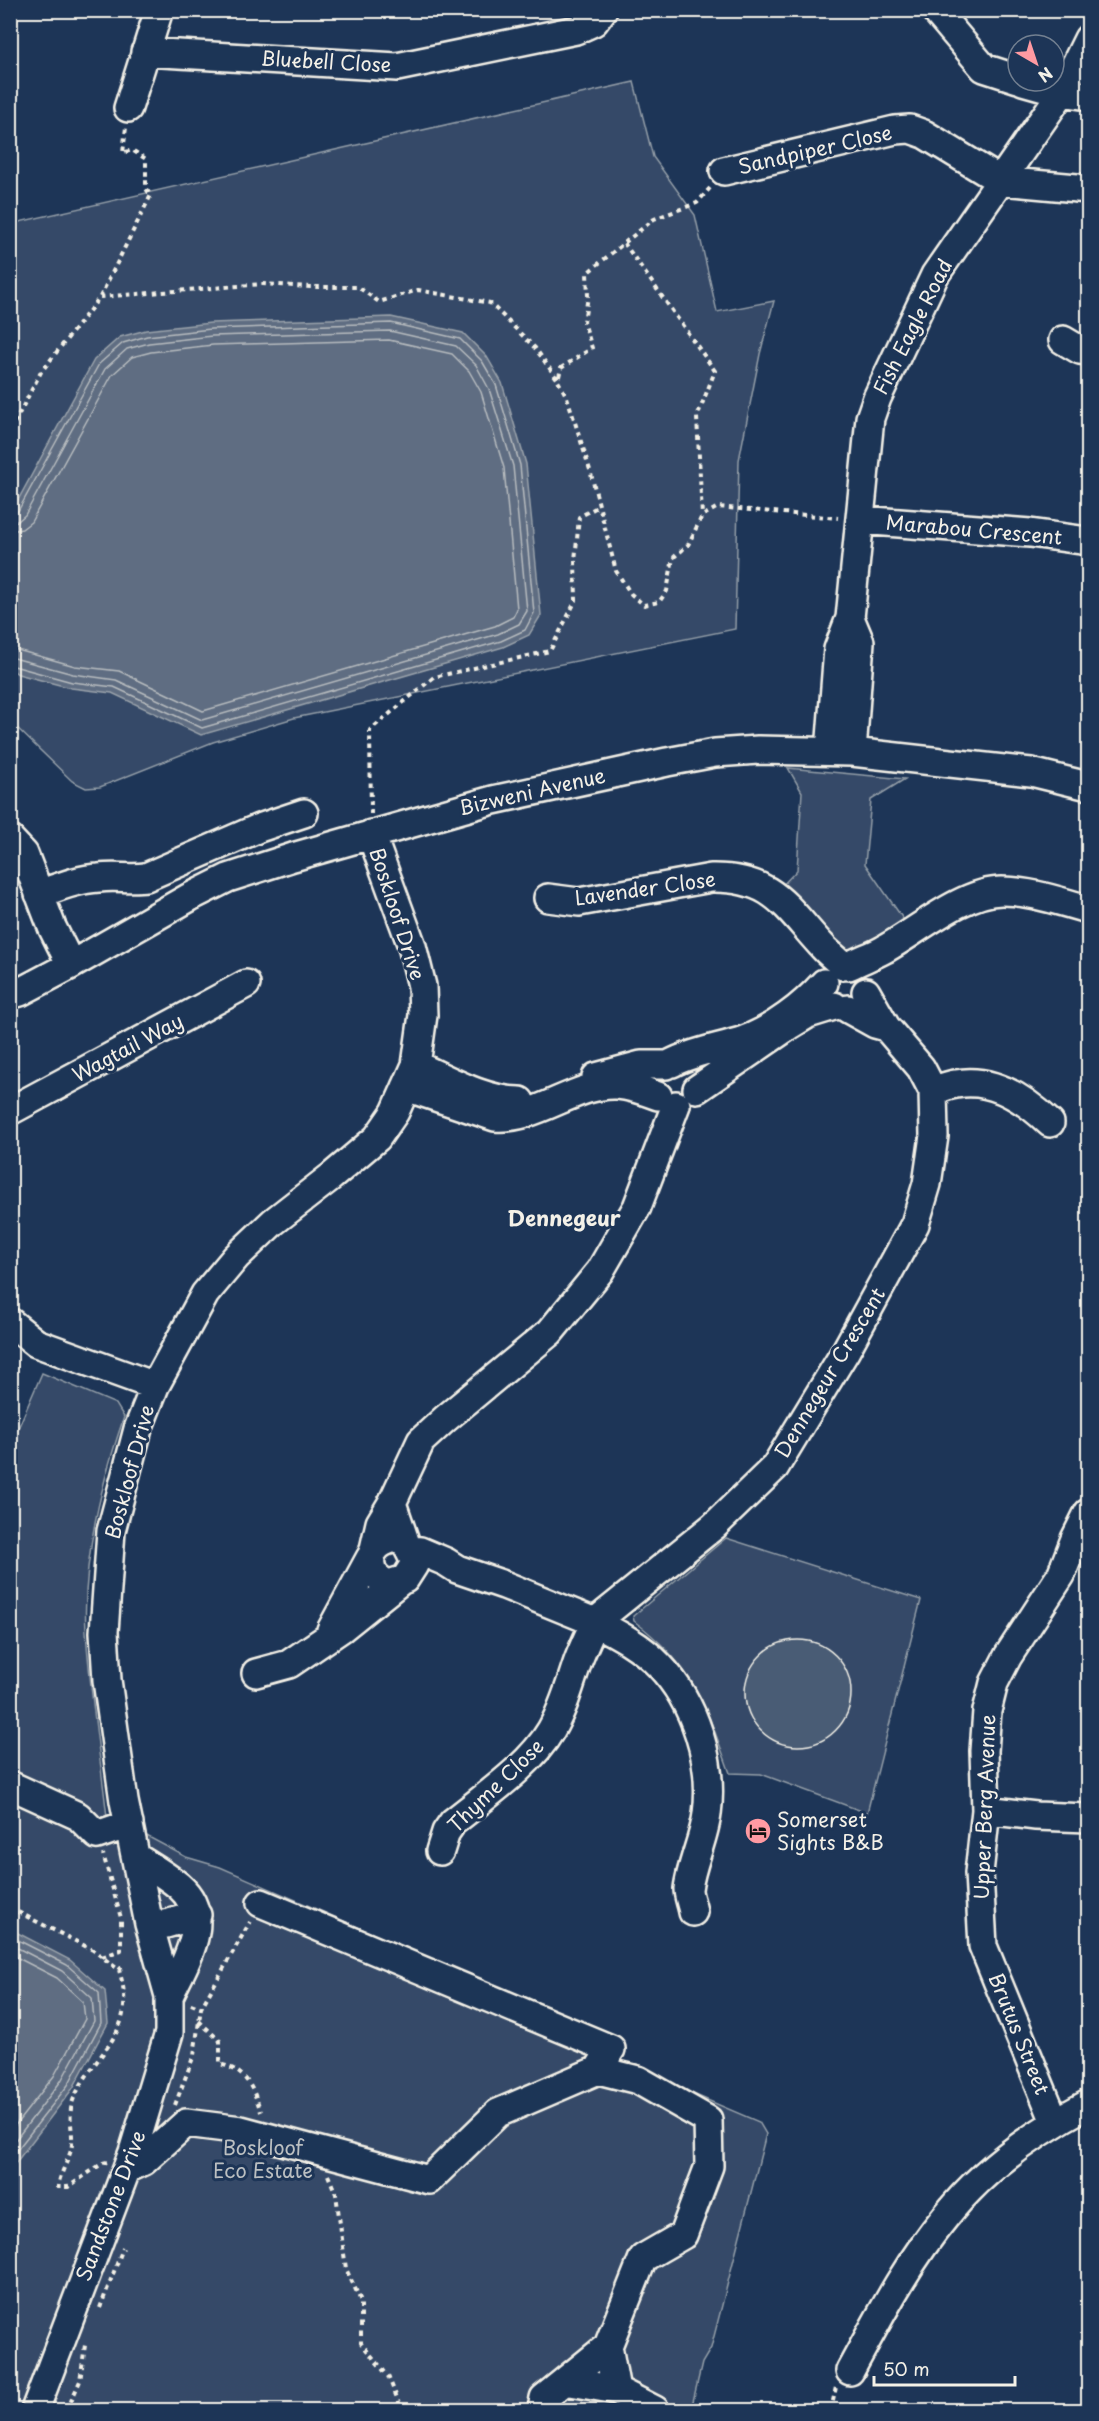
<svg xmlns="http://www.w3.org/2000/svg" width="1099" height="2421" font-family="'Playpen Sans',sans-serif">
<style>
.green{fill:#354a67;stroke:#949ea8;stroke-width:1.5}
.water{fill:#5e6d82;stroke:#9aa2ab;stroke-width:1.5}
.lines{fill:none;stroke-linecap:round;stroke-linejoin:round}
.shore{stroke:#b8bcbf;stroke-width:1.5}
.building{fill:#485b74;stroke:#f4f1e8;stroke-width:1.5}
.minor-casing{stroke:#f4f1e8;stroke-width:32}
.path{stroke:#f4f1e8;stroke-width:4;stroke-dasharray:4.5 4.5;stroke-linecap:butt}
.minor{stroke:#1d3557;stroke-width:27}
.labels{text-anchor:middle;stroke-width:6;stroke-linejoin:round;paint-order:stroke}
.street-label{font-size:20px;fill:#f4f1e8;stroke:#1d3557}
.poi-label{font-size:20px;fill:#f4f1e8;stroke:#1d3557;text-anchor:start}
.park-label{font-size:20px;fill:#bbbfc1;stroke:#1d3557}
.neighbourhood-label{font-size:21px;font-weight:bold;fill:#f4f1e8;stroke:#1d3557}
</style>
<rect width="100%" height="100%" fill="#1d3557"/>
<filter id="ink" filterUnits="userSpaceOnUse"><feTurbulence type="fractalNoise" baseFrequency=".0167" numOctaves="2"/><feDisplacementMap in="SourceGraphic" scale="12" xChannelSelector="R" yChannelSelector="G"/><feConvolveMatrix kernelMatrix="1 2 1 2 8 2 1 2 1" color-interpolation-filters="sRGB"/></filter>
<g filter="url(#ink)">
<path class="green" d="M634,82L653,157L695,215L717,312L774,301L760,354L739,460L735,629L294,718L213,742L100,787L86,788L72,781L11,722L10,224Z
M788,768L905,779L871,800L865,864L908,926L846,955L780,888L797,870L802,792Z
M42,1373L116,1404L124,1417C101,1484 82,1560 86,1631C90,1693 100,1755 107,1817L93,1820L105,1846L145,1835L186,1857L220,1867L624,2043L616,2061L759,2122L766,2134L711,2348L702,2363L691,2410H11L10,1447Z
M726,1538L921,1600L867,1813L761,1774L730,1773C705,1705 695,1667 634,1621L633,1616Z"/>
<path class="water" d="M391,317L463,333L487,357L502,383L526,464L541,615L529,635L503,647L201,735L112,693L71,688L18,674L11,669V513L94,360L120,337L146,330L211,323Z
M10,1929L70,1960L105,1991L108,2023L73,2088L14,2165L11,2166Z"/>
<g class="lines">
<path class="shore" d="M10,515L18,511L99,364L123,343L147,336L211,329L391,323L460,339L482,361L496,385L520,465L534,613L525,630L501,641L202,728L114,687L72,682L10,665
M10,522L18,521L25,515L105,369L127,349L149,343L212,336L390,331L456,346L476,365L489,389L513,466L527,611L519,624L498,634L202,720L116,680L73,674L10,657
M10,531L22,529L31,522L112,375L132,357L151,352L213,345L389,340L452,354L469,371L481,392L504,468L517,609L513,617L495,626L203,711L119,671L75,666L10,648
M10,1936L67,1965L99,1993L101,2023L68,2085L10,2159
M10,1944L62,1971L92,1998L94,2021L61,2081L10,2147
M10,1954L57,1978L83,2002L85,2019L54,2076L10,2132"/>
</g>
<path class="building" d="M745 1693a53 53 0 1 1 106 0a53 53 0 1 1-106 0Z"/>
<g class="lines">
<defs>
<path id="minor" d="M935,10L984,68L1018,79
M145,52L397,67L576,30L594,22L603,10
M1023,81L1062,92L1088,96
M128,108L159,10
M724,171L895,130L910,129L924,134L1001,181L1088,189
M1063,340L1080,350L1088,351
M860,520L1030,533L1088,541
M850,618L860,642L852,752
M830,751L838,649L850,618L870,418L877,398L935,275L1062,92L1088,39
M10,839L24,854L52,927L71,965
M39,894C59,887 78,879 99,878C115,876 130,879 146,877L259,828L304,813
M548,898L579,902L711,878C773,877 785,906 823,947C829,954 837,959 843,966
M849,966C860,960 872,956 883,950C916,932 963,891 1002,891C1031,891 1061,902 1088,909
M10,995L20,992L71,965L190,897L228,878L293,857L493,800L667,762L715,753L758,750L852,752L1031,772L1088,786
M848,1009L875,1024L886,1027
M672,1063C695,1051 720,1048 744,1040C774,1029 803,1006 824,983
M416,1065C448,1079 484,1101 520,1101
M596,1077L641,1065H666
M406,1087L495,1117C539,1120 574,1083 617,1085C631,1086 645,1091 658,1096
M697,1089L790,1025L808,1014L834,1006
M933,1091C941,1088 948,1085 956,1084C992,1077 1026,1100 1050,1123
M10,1111L246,984
M10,1322L36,1343L155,1386
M389,1540C364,1548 365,1576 389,1584L405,1579L414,1565L413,1558L406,1544L392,1503
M374,1549L380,1523L392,1503L421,1441L445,1419L550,1332L600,1271L637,1207L676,1105
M411,1550L420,1551L446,1562L457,1569L504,1585L595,1622L714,1526L775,1467L845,1352L915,1224L927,1184L934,1136L933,1091L921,1068L886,1027L866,992
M331,1630L370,1558
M256,1673L289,1664L342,1628L398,1583
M10,1785L78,1816L97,1835L129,1824
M986,1810L1036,1816L1088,1818
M440,1851L446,1832L453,1822C485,1796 530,1766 551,1730C564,1708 570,1684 578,1661C583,1648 589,1635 595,1622C618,1634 641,1646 659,1665C695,1702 714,1763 707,1814C704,1839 691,1864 688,1889C688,1896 692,1905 693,1912
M136,1857C150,1866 166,1875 179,1886C215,1917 185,1962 169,1996
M261,1903L611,2049L598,2070
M149,1924H166L197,1915
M1055,2122L983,1946L979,1873L986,1810L984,1751L987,1711L994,1683L1008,1656L1061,1575L1075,1539L1088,1513
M127,2169L144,2161L186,2123L241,2130L429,2180L498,2113L598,2070L638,2080L708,2120L709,2166L683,2235L643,2258L608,2346
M850,2371C879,2318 907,2263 946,2216C983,2169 1036,2132 1088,2104
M616,2390L608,2346L565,2381L616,2390L655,2410
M35,2410L133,2152L169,2033V1996L149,1924L124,1801L107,1680L104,1632L111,1531L138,1429L155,1386L205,1294L236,1257L273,1222L332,1176L377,1138L395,1112L416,1065L423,1015L422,986L412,946L371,834
M542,2410L544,2398L565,2381"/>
</defs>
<use href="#minor" class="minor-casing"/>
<path class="path" d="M710,188L697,203L654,219L587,273L588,296L584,322L592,348L561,368L558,381L567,397L590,470L616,571L631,594L644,605L659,602L667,591L673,558L688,545L702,516L718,507L838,518
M624,243L715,371L697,417L702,516
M100,297L151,195L146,189V159L132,150L123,153L126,127
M10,431L41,372L100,297L263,284L310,287H358L379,302L418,290L490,303L535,348L558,380
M371,814L370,730L434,677L550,651L576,600L575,561L579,517L599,506
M10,1908L93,1950L119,1970L122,1967
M102,1957L121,1950V1918L103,1854
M191,2004L201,2008L250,1922
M199,2021L220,2041V2064C247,2071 253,2088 261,2112
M175,2105L194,2055L201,2008
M107,2162L103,2163L68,2187H58C60,2172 71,2157 72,2144C73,2128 67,2114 74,2098C97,2048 139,2034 119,1970
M328,2175L336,2194L346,2269L361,2301V2343L388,2376L402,2410
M100,2308L123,2248
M67,2410L80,2381L85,2345
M831,2410L836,2387"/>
<use href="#minor" class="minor"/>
</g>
</g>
<defs>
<symbol id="hotel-disc" viewBox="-11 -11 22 22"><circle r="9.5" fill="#ff9aa2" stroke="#1d3557"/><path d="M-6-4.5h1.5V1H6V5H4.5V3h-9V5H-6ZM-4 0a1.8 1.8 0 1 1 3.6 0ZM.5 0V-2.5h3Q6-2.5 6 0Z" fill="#111"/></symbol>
</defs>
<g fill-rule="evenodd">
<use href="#hotel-disc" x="743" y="1816" width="30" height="30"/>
</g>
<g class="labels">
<g class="street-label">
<text transform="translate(326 62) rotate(3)" y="7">Bluebell Close</text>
<text transform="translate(815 150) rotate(-13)" y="7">Sandpiper Close</text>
<text transform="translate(913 327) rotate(-63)" y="7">Fish Eagle Road</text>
<text transform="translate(974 530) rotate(5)" y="7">Marabou Crescent</text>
<text transform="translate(532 792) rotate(-13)" y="7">Bizweni Avenue</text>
<text transform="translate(645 889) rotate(-8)" y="7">Lavender Close</text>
<text transform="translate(397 914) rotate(72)" y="7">Boskloof Drive</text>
<text transform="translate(128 1048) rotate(-28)" y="7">Wagtail Way</text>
<text transform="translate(830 1373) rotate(-59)" y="7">Dennegeur Crescent</text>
<text transform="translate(130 1472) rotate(-75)" y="7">Boskloof Drive</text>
<text transform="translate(496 1786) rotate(-44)" y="7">Thyme Close</text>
<text transform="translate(985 1807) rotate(-88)" y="7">Upper Berg Avenue</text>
<text transform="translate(1019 2034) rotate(68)" y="7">Brutus Street</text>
<text transform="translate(111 2206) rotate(-69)" y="7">Sandstone Drive</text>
</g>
<g class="poi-label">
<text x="777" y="1827">Somerset<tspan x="777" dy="23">Sights B&amp;B</tspan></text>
</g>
<g class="park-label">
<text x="263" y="2155">Boskloof<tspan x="263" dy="23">Eco Estate</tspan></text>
</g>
<g class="neighbourhood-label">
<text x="564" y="1226">Dennegeur</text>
</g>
</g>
<rect width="1099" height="2421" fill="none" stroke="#1d3557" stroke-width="36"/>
<rect x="18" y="18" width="1063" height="2385" fill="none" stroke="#f4f1e8" stroke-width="2" filter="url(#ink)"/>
<g transform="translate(1036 63) rotate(141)"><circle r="28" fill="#1d3557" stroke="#738091" stroke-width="1.5"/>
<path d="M0-4.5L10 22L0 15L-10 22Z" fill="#ff9aa2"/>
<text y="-9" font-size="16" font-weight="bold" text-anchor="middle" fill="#f4f1e8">N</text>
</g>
<path d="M874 2376v9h141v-9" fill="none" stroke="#f4f1e8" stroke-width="3"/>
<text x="883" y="2376" font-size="18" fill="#f4f1e8" stroke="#1d3557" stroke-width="4.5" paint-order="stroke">50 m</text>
</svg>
